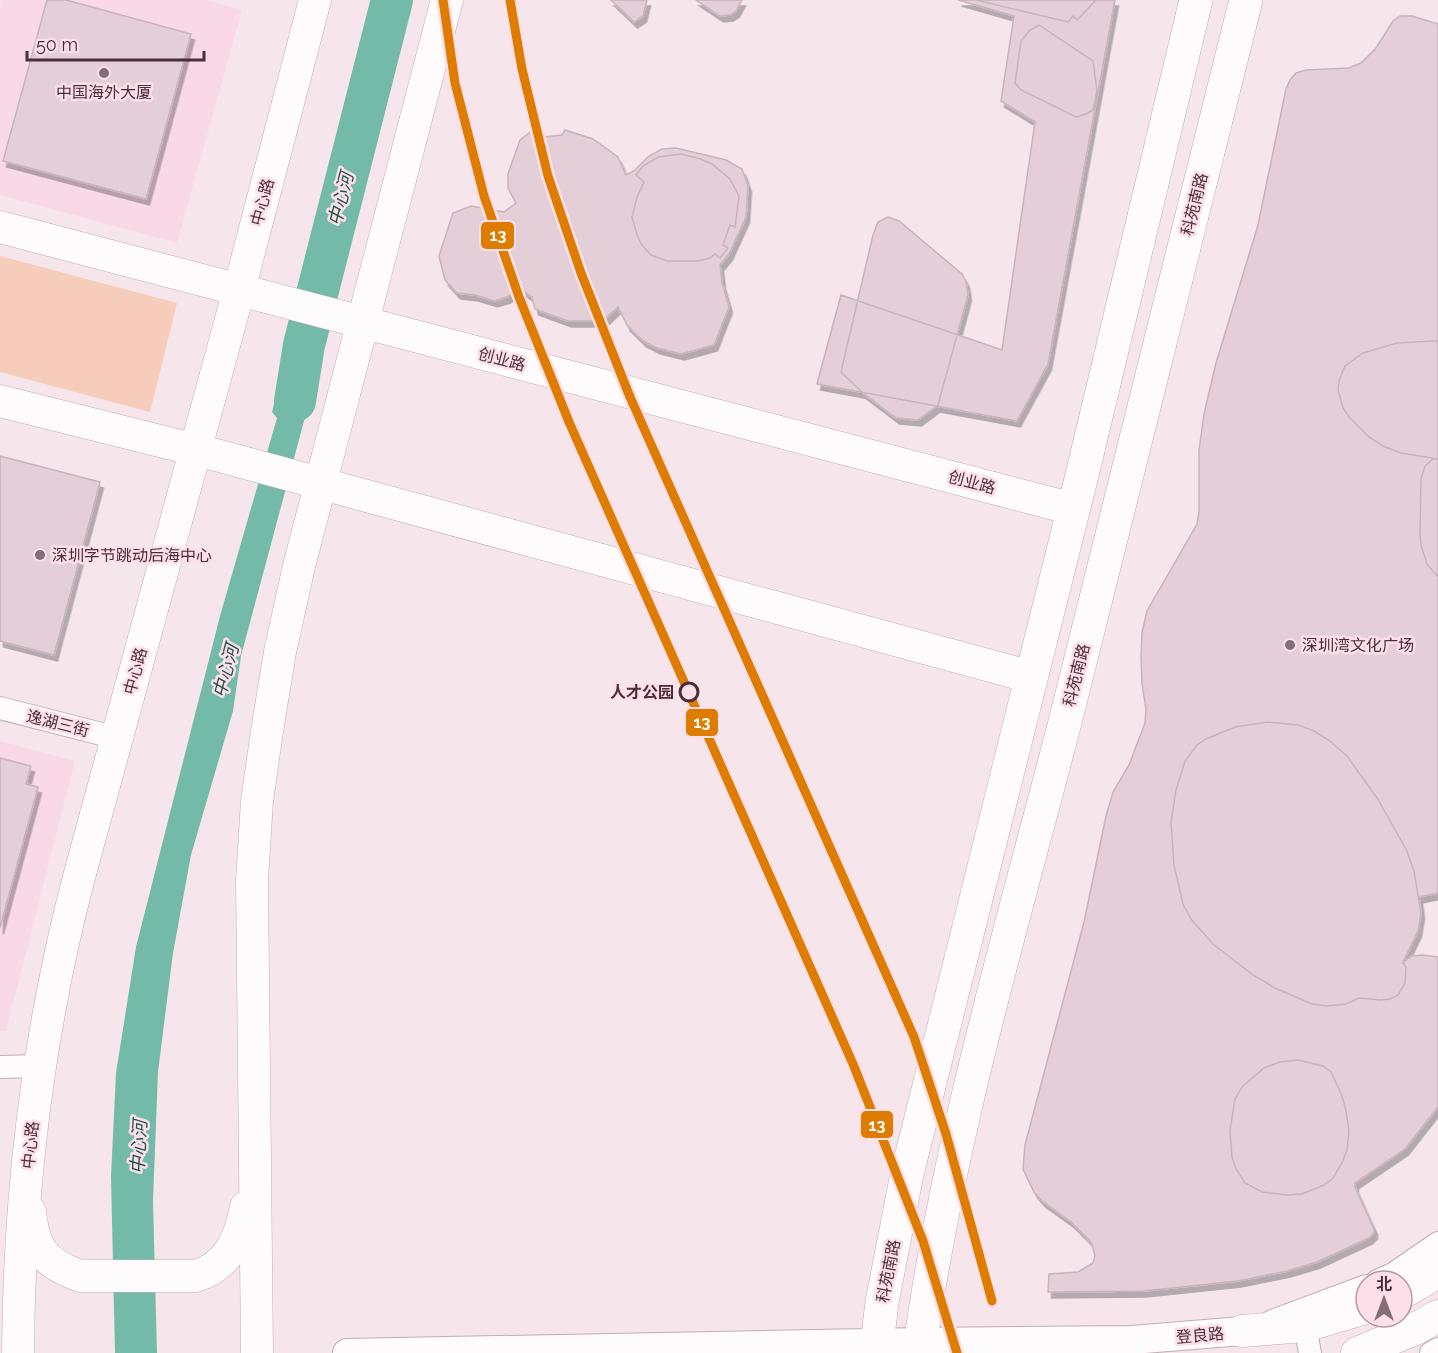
<svg xmlns="http://www.w3.org/2000/svg" width="1438" height="1353" font-family="Raleway,'Noto Sans SC',sans-serif">
<style>
.built{fill:#fad9e6}
.green{fill:#f6cdba}
.water{fill:#74baa9}
.lines{fill:none;stroke-linecap:round;stroke-linejoin:round}
.river{stroke:#74baa9;stroke-width:42}
.building{fill:#e4cfd8;stroke:#c8b3bc;stroke-width:1.5;filter:url(#shadow)}
.minor-casing{stroke:#c1adb5;stroke-width:24}
.tertiary-casing{stroke:#c1adb5;stroke-width:30}
.secondary-casing{stroke:#c1adb5;stroke-width:33}
.primary-casing{stroke:#c1adb5;stroke-width:34}
.minor{stroke:#fefbfc;stroke-width:22}
.tertiary{stroke:#fefbfc;stroke-width:28}
.secondary{stroke:#fefbfc;stroke-width:32}
.primary{stroke:#fefbfc;stroke-width:33}
.metro-1-casing{stroke:#fddfea;stroke-width:14}
.metro-1{stroke:#de7c00;stroke-width:9}
.poi-dot{fill:#866e78;stroke:#fddfea;stroke-width:2}
.stop-dot{fill:#fddfea;stroke:#4a2e39;stroke-width:3}
.labels{text-anchor:middle;stroke-width:5;stroke-linejoin:round;paint-order:stroke}
.poi-label{font-size:16px;fill:#4a2e39;stroke:#fddfea;text-anchor:start}
.street-label{font-size:16px;fill:#4a2e39;stroke:#fddfea}
.stop-label{font-size:16px;font-weight:bold;fill:#4a2e39;stroke:#fddfea;text-anchor:end}
.water-label{font-size:18px;font-style:italic;fill:#1a5445;stroke:#fddfea}
.line-badge{stroke:#fddfea;stroke-width:2}
.badge-label{font-size:16px;text-anchor:middle;font-weight:bold;fill:#fff}
</style>
<defs>
<filter id="shadow"><feDropShadow dx="3.5" dy="6" stdDeviation="0" flood-color="#0004"/></filter>
</defs>
<rect width="100%" height="100%" fill="#f6e6ec"/>
<path class="built" d="M2,0H207L242,10L177,243L0,195V9Z
M0,741L75,761L6,1031H0Z"/>
<path class="green" d="M0,256L177,303L150,412L0,372Z"/>
<path class="water" d="M290,341L323,350L241,656L233,711L191,855L173,953L158,1072L153,1201L157,1353H115L111,1176L116,1073L136,947L220,616L277,418L272,412Z"/>
<g class="lines">
<path class="river" d="M295,401L304,345L392,0"/>
</g>
<path class="building" d="M47,0H66L191,34L146,199L3,161Z
M611,0H647L643,16L634,22Z
M696,0H742L736,11L730,15L720,16Z
M958,0H1115L1048,364L1017,421L817,384L841,295L1002,350L1035,122L1001,101L1014,16Z
M976,0H1096L1077,20L1073,16L1068,22Z
M1400,16H1412L1438,24V893L1419,897L1421,913L1418,931L1403,962L1412,956L1422,955L1438,957V1107L1405,1149L1355,1183V1187L1374,1229V1233L1369,1238L1317,1262L1287,1271L1238,1281L1143,1291L1048,1292L1049,1274L1078,1272L1093,1263L1095,1256L1092,1244L1087,1238L1071,1222L1042,1201L1034,1192L1023,1169L1025,1145L1084,922L1106,816L1113,792L1129,765L1145,723L1146,709L1142,684L1141,658L1142,632L1147,611L1197,524L1199,512V450L1204,414L1216,363L1258,225L1286,89L1290,80L1296,73L1306,70L1349,68L1361,63L1376,48L1393,21Z
M1039,25L1093,61L1097,91L1093,110L1086,114L1076,117L1021,90L1015,83L1021,41L1030,30Z
M565,130L593,139L618,157L626,175L634,171L649,156L662,149L676,148L726,160L742,169L748,186L746,217L729,254L720,265L722,283L729,307L714,345L681,354L657,348L643,341L627,325L618,307L603,321H568L535,309L532,297L520,289L507,297L494,301L475,295L457,293L445,280L439,256L453,213L471,206L504,212L516,203L508,188V174L520,140L532,131L535,138L562,135Z
M681,154L701,159L712,164L730,179L739,196L735,227L730,225L723,245L728,248L720,258L715,254L710,258L698,261H667L651,255L642,245L637,235L632,217L637,197L644,182L636,175L643,166L658,157Z
M888,217L899,221L962,274L966,282L968,295L938,405L918,420L896,418L863,393L841,372L873,235L878,222Z
M1434,341H1438V459L1401,453L1383,446L1369,437L1349,417L1343,408L1338,390L1339,381L1345,366L1363,353L1397,343Z
M0,456L100,482L54,655L0,641Z
M1433,459H1438V577L1427,564L1421,545L1420,533L1421,479L1425,466Z
M1267,722L1298,725L1314,731L1330,741L1347,756L1377,798L1406,849L1414,871L1421,913L1418,931L1403,962L1406,968L1405,983L1398,995L1390,999L1381,1000L1359,998L1346,1004L1327,1006L1312,1004L1275,988L1253,975L1213,944L1191,919L1183,904L1174,865L1171,823L1176,790L1185,761L1197,745L1206,739L1235,727Z
M0,758L31,766L26,784L38,787L0,928Z
M1298,1060L1323,1066L1331,1072L1342,1096L1346,1111L1349,1131L1347,1150L1342,1163L1333,1178L1324,1185L1302,1194L1287,1195L1262,1192L1245,1183L1236,1169L1232,1157L1230,1131L1235,1099L1242,1087L1264,1068L1280,1062Z"/>
<g class="lines">
<defs>
<path id="minor" d="M0,708L117,738
M0,1067L39,1066
M1377,1281L1393,1274L1438,1243
M1272,1321L1366,1286
M1305,1326L1310,1353
M1431,1353L1438,1349"/>
<path id="tertiary" d="M347,1353L920,1342L1132,1340L1242,1331"/>
<path id="secondary" d="M0,227L1073,509
M0,401L220,456L1031,677
M30,1212C34,1249 44,1263 80,1276H195C228,1267 240,1239 246,1207
M1402,1293L1438,1272
M1242,1331L1305,1326L1366,1308
M18,1353C19,1192 38,1033 79,877L239,290L315,0
M257,1353L252,880L257,801L267,731L280,652L299,566L447,0
M1357,1353L1415,1329L1438,1316"/>
<path id="primary" d="M876,1353L882,1302L907,1174L1082,475L1196,0
M919,1353C948,1140 1010,934 1064,726C1126,485 1184,242 1246,0"/>
</defs>
<use href="#minor" class="minor-casing"/>
<use href="#tertiary" class="tertiary-casing"/>
<use href="#secondary" class="secondary-casing"/>
<use href="#primary" class="primary-casing"/>
<use href="#minor" class="minor"/>
<use href="#tertiary" class="tertiary"/>
<use href="#secondary" class="secondary"/>
<use href="#primary" class="primary"/>
<defs>
<path id="metro-1" d="M443,0L455,83L484,196L519,297L569,422L853,1064L923,1241L957,1353
M510,0L522,69L548,176L581,273L630,397L914,1037L946,1134L992,1301"/>
</defs>
<use href="#metro-1" class="metro-1-casing"/>
<use href="#metro-1" class="metro-1"/>
</g>
<g class="poi-dot">
<circle cx="104" cy="73" r="6"/>
<circle cx="40" cy="555" r="6"/>
<circle cx="1290" cy="645" r="6"/>
</g>
<circle class="stop-dot" cx="689" cy="692" r="9"/>
<g class="labels">
<g class="poi-label">
<text x="104" y="98" text-anchor="middle">中国海外大厦</text>
<text x="52" y="561">深圳字节跳动后海中心</text>
<text x="1302" y="651">深圳湾文化广场</text>
</g>
<g class="street-label">
<text transform="translate(262 202) rotate(-75)" y="6">中心路</text>
<text transform="translate(1194 204) rotate(-76)" y="6">科苑南路</text>
<text transform="translate(502 359) rotate(15)" y="6">创业路</text>
<text transform="translate(972 482) rotate(15)" y="6">创业路</text>
<text transform="translate(135 671) rotate(-75)" y="6">中心路</text>
<text transform="translate(1076 675) rotate(-76)" y="6">科苑南路</text>
<text transform="translate(58 723) rotate(14)" y="6">逸湖三街</text>
<text transform="translate(30 1145) rotate(-84)" y="6">中心路</text>
<text transform="translate(888 1271) rotate(-79)" y="6">科苑南路</text>
<text transform="translate(1200 1335) rotate(-5)" y="6">登良路</text>
</g>
<g class="stop-label">
<text x="674" y="698">人才公园</text>
</g>
<g class="water-label">
<text transform="translate(341 199) rotate(-76)" y="6">中心河</text>
<text transform="translate(226 671) rotate(-75)" y="6">中心河</text>
<text transform="translate(139 1147) rotate(-87)" y="6">中心河</text>
</g>
</g>
<g class="line-badge">
<rect x="480" y="221" width="35" height="29" rx="6" fill="#de7c00"/>
<rect x="685" y="708" width="34" height="29" rx="6" fill="#de7c00"/>
<rect x="860" y="1110" width="34" height="29" rx="6" fill="#de7c00"/>
</g>
<g class="badge-label">
<text x="498" y="241">13</text>
<text x="702" y="728">13</text>
<text x="877" y="1131">13</text>
</g>
<g transform="translate(1384 1299)"><circle r="28" fill="#fddfea" stroke="#b598a3" stroke-width="1.5"/>
<path d="M0-4.5L10 22L0 15L-10 22Z" fill="#866e78"/>
<text y="-9" font-size="16" font-weight="bold" text-anchor="middle" fill="#4a2e39">北</text>
</g>
<path d="M27 51v9h177v-9" fill="none" stroke="#4a2e39" stroke-width="3"/>
<text x="36" y="51" font-size="18" fill="#4a2e39" stroke="#fddfea" stroke-width="4.5" paint-order="stroke">50 m</text>
</svg>
